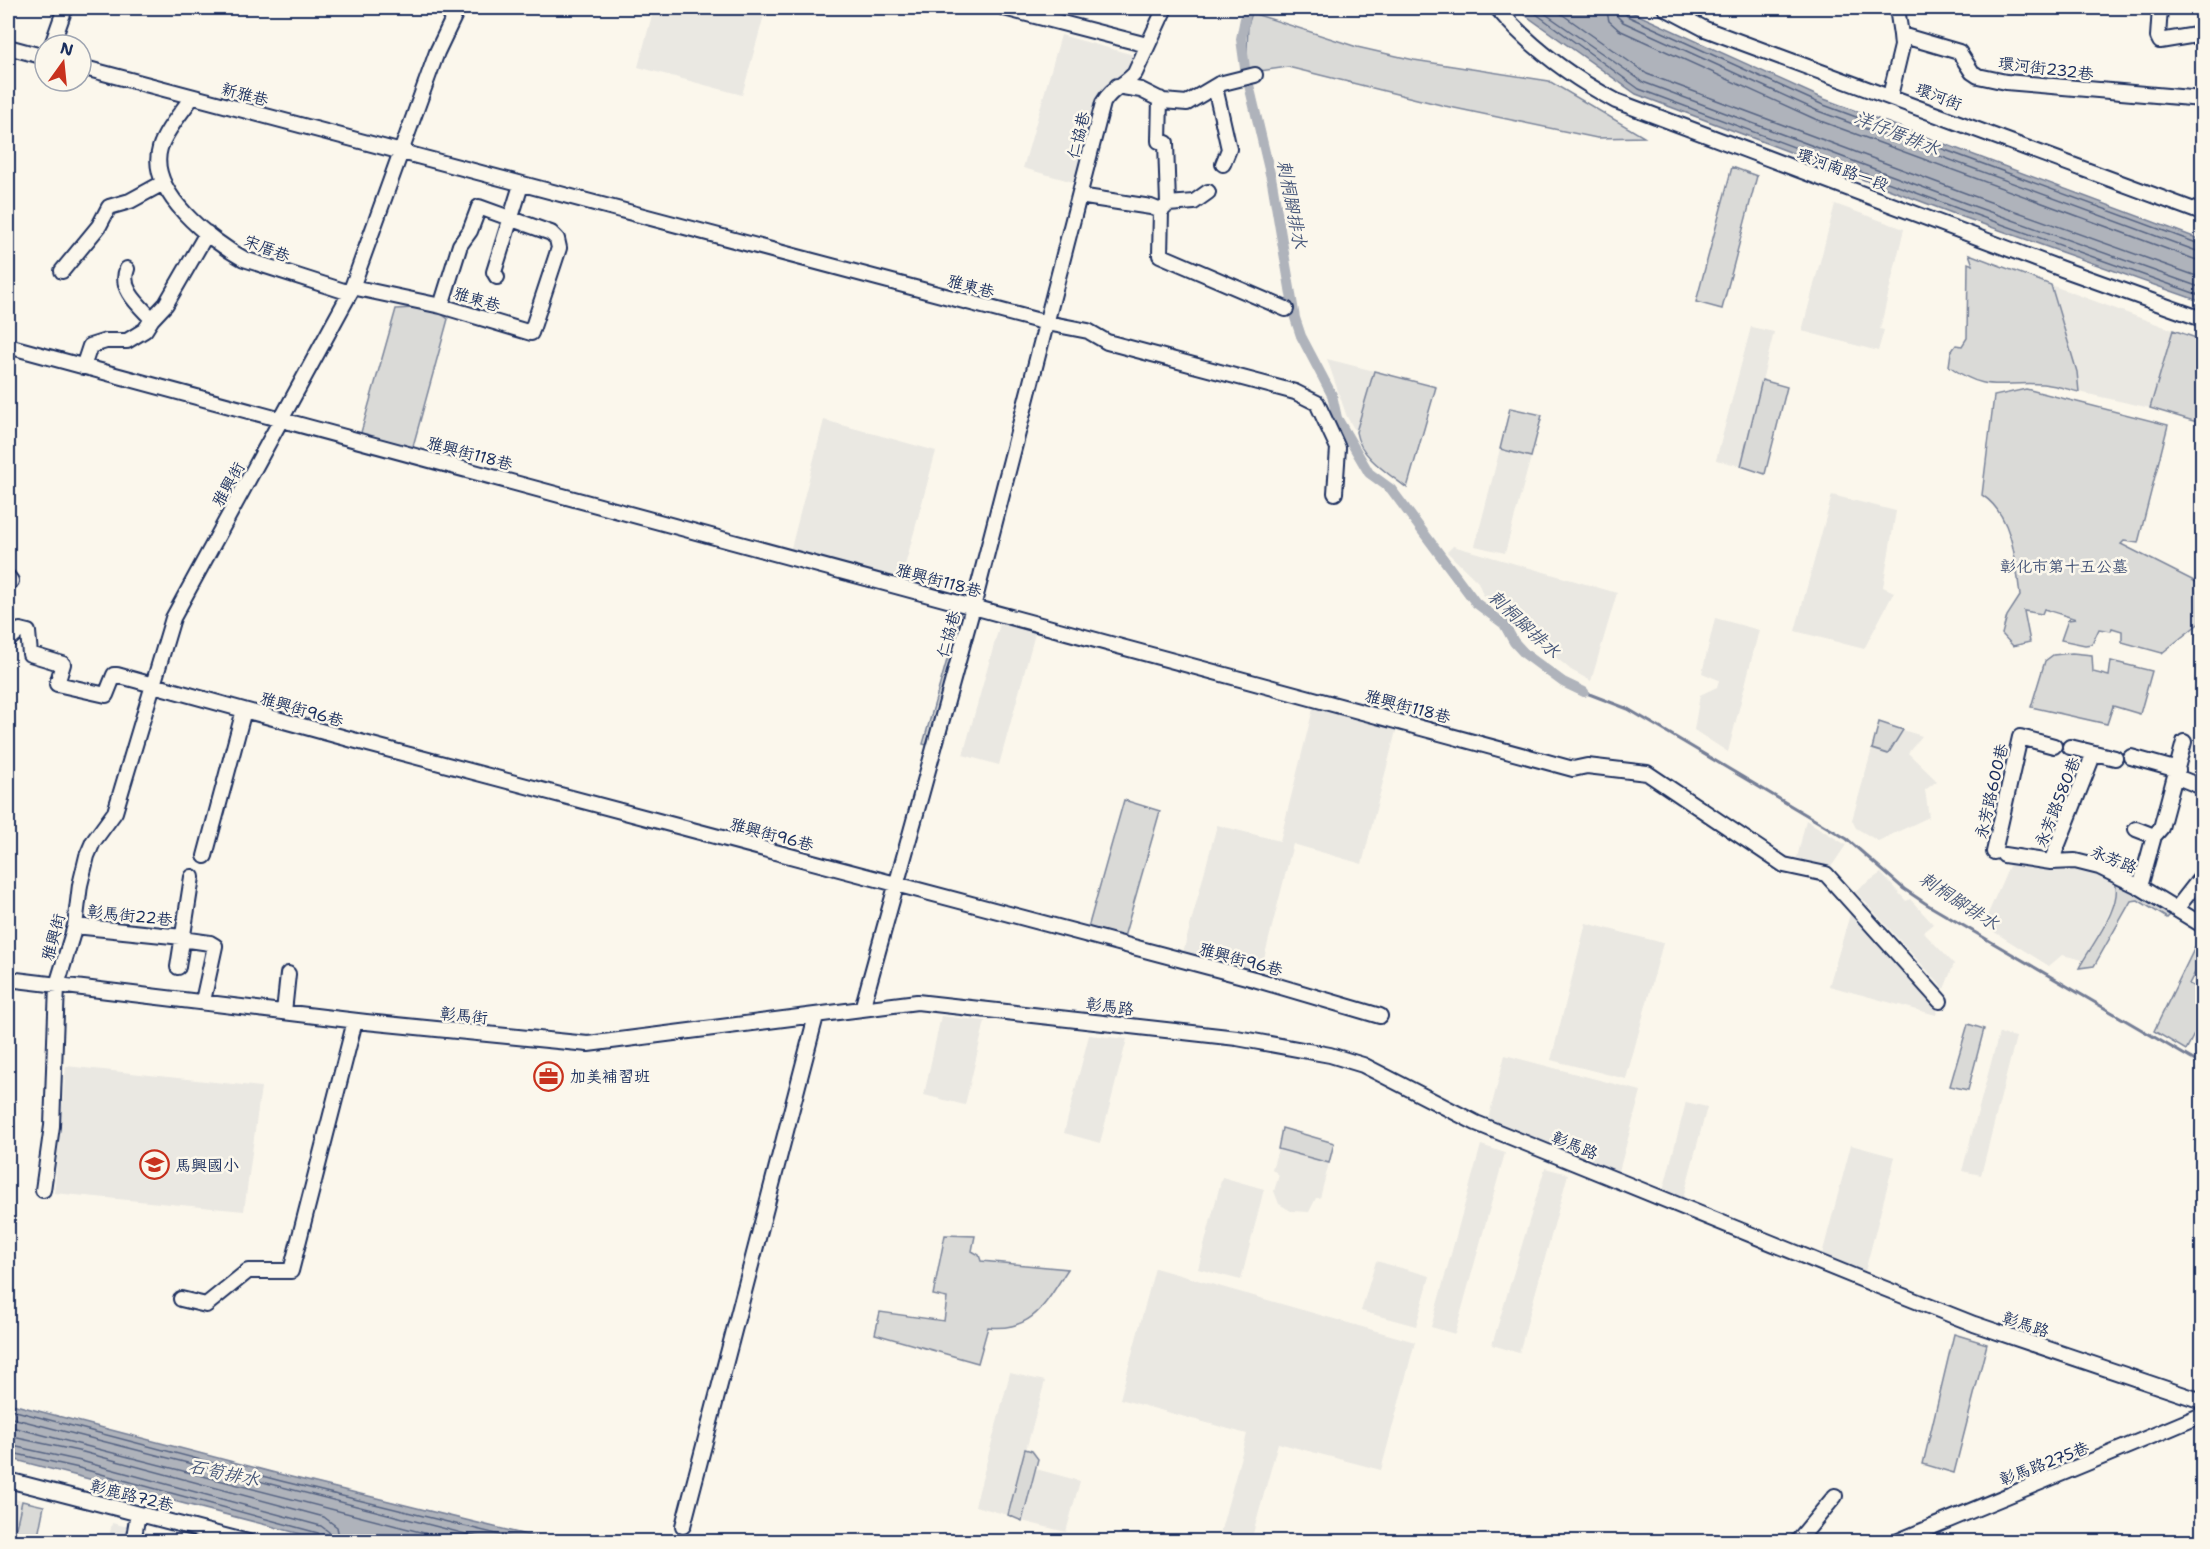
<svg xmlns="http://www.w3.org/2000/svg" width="2210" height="1549" font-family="'Shantell Sans','LXGW WenKai TC',sans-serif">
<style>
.built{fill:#eae8e2}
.green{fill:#dadad7;stroke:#7a849a;stroke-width:1.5}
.water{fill:#afb3bb;stroke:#747e96;stroke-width:1.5}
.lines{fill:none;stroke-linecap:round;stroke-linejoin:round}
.shore{stroke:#566483;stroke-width:1.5}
.stream{stroke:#747e96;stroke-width:3}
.canal{stroke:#afb3bb;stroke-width:10}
.minor-casing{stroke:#1b2f5e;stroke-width:18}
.minor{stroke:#fbf7ec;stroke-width:14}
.labels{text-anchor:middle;stroke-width:5;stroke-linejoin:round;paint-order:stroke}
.street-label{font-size:16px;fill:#1b2f5e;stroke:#fbf7ec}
.park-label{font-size:16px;fill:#415176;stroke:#fbf7ec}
.poi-label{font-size:16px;fill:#1b2f5e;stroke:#fbf7ec;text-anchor:start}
.water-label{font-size:18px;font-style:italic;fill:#47577a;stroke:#fbf7ec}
</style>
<rect width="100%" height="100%" fill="#fbf7ec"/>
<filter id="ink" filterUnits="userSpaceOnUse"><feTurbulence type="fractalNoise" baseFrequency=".0167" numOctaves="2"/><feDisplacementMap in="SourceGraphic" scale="12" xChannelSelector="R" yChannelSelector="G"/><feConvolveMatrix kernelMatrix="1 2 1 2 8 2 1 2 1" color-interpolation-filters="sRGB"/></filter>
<g filter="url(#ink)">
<path class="built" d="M654,8H766L742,95L638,67Z
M1061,35L1141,57L1107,99L1084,185L1023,168Z
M1835,204L1904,229L1880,329L1884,330L1878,351L1802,331Z
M2051,285L2173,330L2150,408L2079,392L2077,372Z
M1751,327L1774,332L1741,466L1716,460Z
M1327,359L1374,371L1356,432L1347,417Z
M824,420L936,451L900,584L789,556Z
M1500,449L1531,457L1505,553L1475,546Z
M1832,495L1896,511L1883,587L1894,592L1864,649L1795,631Z
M1453,546L1617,593L1591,681L1571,670L1484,597L1478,582L1447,552Z
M1715,618L1759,630L1728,752L1694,730L1700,695L1717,687L1719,680L1702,673Z
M1001,620L1036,630L999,765L963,755Z
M1314,705L1397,727L1362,864L1293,844L1258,982L1181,960L1217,825L1280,841Z
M1903,730L1922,736L1908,753L1937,781L1925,790L1929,817L1878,841L1856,828L1852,820L1872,749L1888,754Z
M1806,820L1846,845L1831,867L1797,858Z
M2012,859L2090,871L2114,879L2117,896L2092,949L2083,960L2062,955L2049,966L1983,925Z
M1881,873L1906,901L1910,899L1933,924L1923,932L1954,964L1944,989L1855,891Z
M1853,904L1939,1003L1936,1015L1829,986Z
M1586,923L1663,943L1626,1079L1551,1060Z
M941,1016L985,1021L965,1105L924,1095Z
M1999,1033L2016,1037L1981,1175L1962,1171Z
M1089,1035L1127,1039L1100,1143L1064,1133Z
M1505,1055L1641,1091L1616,1182L1486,1127Z
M66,1066L261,1087L244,1211L54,1193Z
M1686,1102L1707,1107L1681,1206L1661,1199Z
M1481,1145L1505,1153L1455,1334L1431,1327Z
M1851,1145L1895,1157L1863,1279L1820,1262Z
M1278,1149L1329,1163L1320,1198H1316L1309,1212L1291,1211L1279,1204L1274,1191L1279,1175L1272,1169Z
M1545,1168L1568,1174L1519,1353L1492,1345Z
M1222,1177L1264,1189L1241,1280L1198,1269Z
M1376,1261L1430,1276L1416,1326L1361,1311Z
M1155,1268L1415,1342L1381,1470L1278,1443L1251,1541H1218L1247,1434L1120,1399Z
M1010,1373L1045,1381L1008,1515L975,1506Z
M1036,1469L1080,1481L1066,1532L1022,1521Z
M8,1497L22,1501L13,1541L8,1542Z
M112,1523L156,1534L209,1541L108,1542Z"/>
<path class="green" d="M1252,13L1357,47L1414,60L1549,81L1644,137L1597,138L1445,106L1288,67L1246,73L1248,25Z
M1732,167L1757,176L1722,309L1696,302Z
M1969,254L2051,285L2077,372L2079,392C2067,389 2055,385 2043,384C1999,381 1988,394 1949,366L1951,352L1956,345L1962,346L1967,338L1968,263L1973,265Z
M432,307L448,319L412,450L360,436L396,309Z
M2173,330L2202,340V399L2197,422L2150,408Z
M1374,371L1436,387L1407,488C1389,474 1360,457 1356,432Z
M1762,380L1787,387L1765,474L1741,466Z
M2026,389L2168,425L2138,543L2124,541L2121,544L2202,585V621L2162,653L2122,642V631L2112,628L2111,631L2099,629L2092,644L2085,645L2061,640L2068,620L2076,619L2044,609L2042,614L2024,611L2030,642L2013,646L2002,634L2007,616L2020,596C2016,562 2013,515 1982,495L1994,396Z
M1510,408L1542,415L1531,457L1500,449Z
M961,611L968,615L931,746L923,744Z
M2072,653L2092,655L2093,672L2109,676L2111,661L2152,671L2140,714L2113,706L2107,724L2031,707L2045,661L2053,655Z
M1879,722L1903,730L1888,754L1872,749Z
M1124,800L1160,811L1122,944L1086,935Z
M2114,879L2172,913L2167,918L2138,900L2131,901L2094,966L2079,968C2090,947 2126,903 2114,879Z
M2202,933V959L2189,984L2202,991V1019L2186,1050L2154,1031Z
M1968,1024L1984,1029L1968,1090L1950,1086Z
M1282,1128L1334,1143L1329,1163L1278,1149Z
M945,1235L975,1236L972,1251L979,1255L981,1261L1068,1269C1046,1302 1034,1332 988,1327L978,1363L875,1334L880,1312L944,1321L947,1298L933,1295Z
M1954,1334L1987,1344L1954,1473L1923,1464Z
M1025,1449L1032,1451L1038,1459L1022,1521L1008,1515Z
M22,1501L44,1506L37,1541H13Z"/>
<path class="water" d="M1521,8H1623L1824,99L2202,240V302L1960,216L1636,94L1525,15Z
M8,1403L283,1475L543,1539L564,1541H328L8,1458Z"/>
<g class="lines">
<path class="shore" d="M1528,8L1639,89L1962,210L2202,296
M1537,8L1643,82L1965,203L2202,288
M1553,8L1647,74L1968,194L2202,278
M1606,8L1609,21L1619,30L1815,119L2202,262
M1615,8L1617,16L1623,22L1818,111L2202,253
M1623,8L1627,16L1821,104L2202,245
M8,1409L281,1481L529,1542
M8,1417L497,1542
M8,1426L459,1542
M8,1436L83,1452L324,1517L337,1527L340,1542
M8,1445L81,1461L321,1526L329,1532L331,1542
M8,1452L79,1468L318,1533L324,1542"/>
<path class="stream" d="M1584,692L1628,709L1847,839L1904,889L1928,905L2202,1065"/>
<path class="canal" d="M1247,8L1241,39L1245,68L1272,182L1295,318L1301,336L1332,395L1337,418L1369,473L1391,489L1476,603L1504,624L1514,642L1525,654L1563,682L1584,692"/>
<defs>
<path id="minor" d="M1004,8L1147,45
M1497,8C1530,47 1571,77 1616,101L2062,269L2202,319
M1665,8L1705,29L2202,213
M1897,8L1901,35L1959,52L1972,72L1978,76L2006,82L2202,99
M2160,8L2158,37L2160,41L2202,34
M52,45L65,8
M8,47L45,57
M81,67L1047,323L1088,331L1107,342L1295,392L1317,403L1338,448L1335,493
M1117,86L1141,90L1163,101L1187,103L1219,84L1255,75
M1215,87L1229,149L1223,164
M1890,96L1902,46L1901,35
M192,97C182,112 165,131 160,148C147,192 211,241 244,259L350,293
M1160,99L1159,141L1166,143L1168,204L1161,211
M1079,196L1151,207L1161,211L1160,255L1286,309
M1168,204L1194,202L1208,192
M127,269C119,289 139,305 152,319
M62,271L99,226L109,207L130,201L163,183
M497,277L494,272L521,185
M352,287L441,306L531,333L559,248L557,239L551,233L479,207L470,231L460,245L441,306
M8,346L1573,769L1587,766L1647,773L1784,865L1826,874L1940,1001
M83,367L90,346L106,341H127L145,330L152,319L166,304L207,233
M8,577L11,581L8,584
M8,640L20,630L28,632L30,654L63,664L57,684L106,695L114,675H117L353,740L1254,979L1380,1016
M2070,747L2115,758
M2131,757L2178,770
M2177,777L2202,787
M2136,829L2154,836L2161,828L2184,742
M1994,852L2020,737L2054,746
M2004,855L2051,862L2075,861L2099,867L2140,887L2202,925
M205,856L244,710
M2051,862L2094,753
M2140,887L2154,836
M2177,908L2202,876
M75,926L182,937
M182,939L210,943L215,946L203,1001
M178,967L192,877
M8,979L366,1022L588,1044L917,1002L1237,1038L1330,1055L1363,1065L1476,1123L1863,1280L1974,1324L2202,1401
M862,1009L973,607L1103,103C1111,88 1124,86 1135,73L1165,8
M284,1012L288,974
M43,1190L52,1126L57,985L75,926L80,885L87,856L93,842L115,812L173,618L350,293L437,52L458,8
M181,1299L206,1305L248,1271H291L355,1021
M8,1480L248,1542
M683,1526L816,1016
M133,1542L138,1514
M1797,1542L1835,1496
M1896,1542C1998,1499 2101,1458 2202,1415"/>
</defs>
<use href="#minor" class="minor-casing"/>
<use href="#minor" class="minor"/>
</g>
</g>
<defs>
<symbol id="office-ring" viewBox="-11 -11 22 22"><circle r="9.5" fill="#fbf7ec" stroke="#c8321e" stroke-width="1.5"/><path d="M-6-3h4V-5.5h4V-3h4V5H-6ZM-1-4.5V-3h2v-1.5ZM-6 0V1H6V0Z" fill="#c8321e"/></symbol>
<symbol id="school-ring" viewBox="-11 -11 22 22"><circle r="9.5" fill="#fbf7ec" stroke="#c8321e" stroke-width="1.5"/><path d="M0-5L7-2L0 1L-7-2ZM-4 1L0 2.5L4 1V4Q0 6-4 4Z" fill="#c8321e"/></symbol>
</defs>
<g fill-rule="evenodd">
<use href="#office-ring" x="532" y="1060" width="33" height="33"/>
<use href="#school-ring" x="138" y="1148" width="33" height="33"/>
</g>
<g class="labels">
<g class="street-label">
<text transform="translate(2046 68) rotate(7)" y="6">環河街232巷</text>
<text transform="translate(245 94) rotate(15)" y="6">新雅巷</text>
<text transform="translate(1939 96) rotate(21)" y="6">環河街</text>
<text transform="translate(1078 135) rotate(-76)" y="6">仁協巷</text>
<text transform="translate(1843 169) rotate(20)" y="6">環河南路一段</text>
<text transform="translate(267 248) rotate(21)" y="6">宋厝巷</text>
<text transform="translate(971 286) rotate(15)" y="6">雅東巷</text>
<text transform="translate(477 299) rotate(17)" y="6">雅東巷</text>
<text transform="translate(470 453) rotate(15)" y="6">雅興街118巷</text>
<text transform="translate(228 484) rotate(-61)" y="6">雅興街</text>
<text transform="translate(939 580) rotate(15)" y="6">雅興街118巷</text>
<text transform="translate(948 634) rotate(-74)" y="6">仁協巷</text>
<text transform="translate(1408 706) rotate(15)" y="6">雅興街118巷</text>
<text transform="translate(302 709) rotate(16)" y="6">雅興街96巷</text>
<text transform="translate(1991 791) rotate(-77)" y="6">永芳路600巷</text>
<text transform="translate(2057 802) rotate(-68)" y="6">永芳路580巷</text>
<text transform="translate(772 834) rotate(15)" y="6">雅興街96巷</text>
<text transform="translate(2114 859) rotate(22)" y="6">永芳路</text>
<text transform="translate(130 915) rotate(6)" y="6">彰馬街22巷</text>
<text transform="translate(53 937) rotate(-75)" y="6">雅興街</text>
<text transform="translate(1241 959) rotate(15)" y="6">雅興街96巷</text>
<text transform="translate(1110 1006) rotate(7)" y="6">彰馬路</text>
<text transform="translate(464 1015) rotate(6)" y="6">彰馬街</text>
<text transform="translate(1575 1145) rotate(22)" y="6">彰馬路</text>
<text transform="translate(2026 1324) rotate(18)" y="6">彰馬路</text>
<text transform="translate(2044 1463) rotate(-21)" y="6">彰馬路275巷</text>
<text transform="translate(132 1495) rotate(14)" y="6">彰鹿路72巷</text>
</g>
<g class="park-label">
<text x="2064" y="572">彰化市第十五公墓</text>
</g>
<g class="poi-label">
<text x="570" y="1082">加美補習班</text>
<text x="175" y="1171">馬興國小</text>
</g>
<g class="water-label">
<text transform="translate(1897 133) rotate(22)" y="6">洋仔厝排水</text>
<text transform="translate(1292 204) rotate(79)" y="6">刺桐腳排水</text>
<text transform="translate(1524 624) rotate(43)" y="6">刺桐腳排水</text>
<text transform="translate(1959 901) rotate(33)" y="6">刺桐腳排水</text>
<text transform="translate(224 1473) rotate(12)" y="6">石筍排水</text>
</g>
</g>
<rect width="2210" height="1549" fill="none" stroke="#fbf7ec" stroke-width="30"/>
<rect x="15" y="15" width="2180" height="1519" fill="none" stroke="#1b2f5e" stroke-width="2" filter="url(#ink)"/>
<g transform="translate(63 63) rotate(15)"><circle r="28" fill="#fbf7ec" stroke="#a1a7b3" stroke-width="1.5"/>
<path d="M0-4.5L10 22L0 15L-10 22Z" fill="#c8321e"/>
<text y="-9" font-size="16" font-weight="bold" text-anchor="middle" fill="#1b2f5e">N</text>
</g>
</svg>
